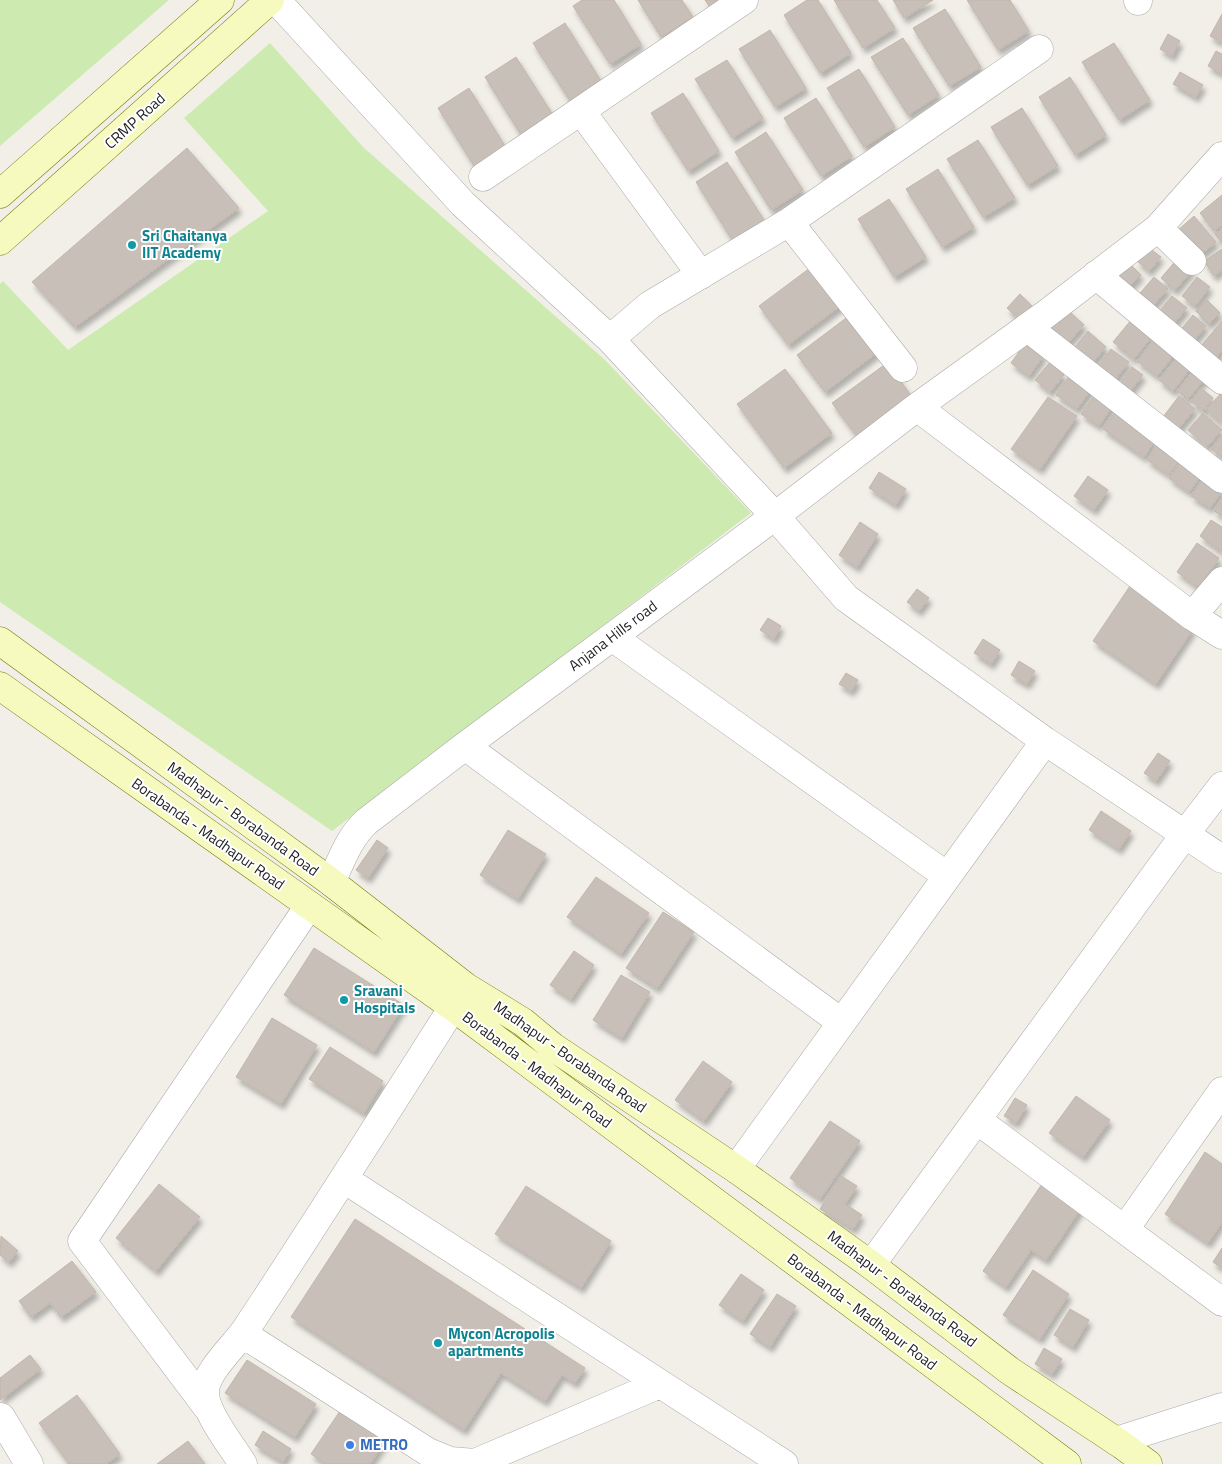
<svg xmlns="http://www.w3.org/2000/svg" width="1222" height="1464" font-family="'Titillium Web',sans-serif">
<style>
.grass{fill:#cdebb0}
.building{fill:#c7bfb8;stroke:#c4b6ab;filter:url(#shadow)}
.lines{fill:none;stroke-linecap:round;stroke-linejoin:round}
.street-casing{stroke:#a9a9a9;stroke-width:29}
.secondary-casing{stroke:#707d05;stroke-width:29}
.street{stroke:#fff;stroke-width:28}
.secondary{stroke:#f7fabf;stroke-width:28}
.culture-dot{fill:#0f9aa8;stroke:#fff;stroke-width:2}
.shop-dot{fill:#3f7fe0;stroke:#fff;stroke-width:2}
.labels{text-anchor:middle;stroke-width:4;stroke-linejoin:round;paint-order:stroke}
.street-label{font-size:15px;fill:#222;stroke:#fff}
.culture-label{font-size:15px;font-weight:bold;fill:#0d838f;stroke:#fff;text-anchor:start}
.shop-label{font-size:15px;font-weight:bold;fill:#366cbe;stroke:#fff;text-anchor:start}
</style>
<defs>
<filter id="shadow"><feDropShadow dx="3" dy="5.5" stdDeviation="2.5" flood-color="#0004"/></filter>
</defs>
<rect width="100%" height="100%" fill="#f2efe9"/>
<path class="grass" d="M0,0H169L0,146Z
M270,43L363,147L604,359L751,513L332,831L0,602V284L3,281L68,350L268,211L184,118Z"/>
<path class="building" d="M582,0H614L641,44L610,64L573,6Z
M638,0H682L693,17L661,37Z
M705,0H719L709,6Z
M807,0H818L851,53L820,73L784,15Z
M834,0H877L895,28L863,48Z
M893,0H933L904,18Z
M967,0H1010L1029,31L998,50Z
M945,9L981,67L949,86L913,28Z
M1222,14V40L1221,42L1210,36Z
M565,23L601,81L570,101L533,43Z
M770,30L806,88L775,107L739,49Z
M1168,34L1180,41L1172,56L1160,49Z
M903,38L939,95L908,115L871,57Z
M1114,43L1150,100L1119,120L1082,62Z
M1216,51L1222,54V70L1221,73L1208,66Z
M516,57L553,115L521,135L485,77Z
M727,60L763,118L732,138L695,79Z
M859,69L895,127L864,147L827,88Z
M1180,72L1203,85L1196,97L1173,84Z
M1070,77L1106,135L1075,155L1039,97Z
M469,88L505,146L474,166L438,108Z
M683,93L719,151L688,171L651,113Z
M816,98L852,156L821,176L784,118Z
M1022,108L1058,166L1027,185L991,127Z
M766,132L803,190L771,210L735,152Z
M978,140L1015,198L983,217L947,159Z
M187,148L239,208L75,327L32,282Z
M727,162L764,220L732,240L696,182Z
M938,169L974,227L942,247L906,189Z
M1222,195V225L1214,231L1200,213Z
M889,199L926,257L894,277L858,219Z
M1194,216L1216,242L1199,256L1178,230Z
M1222,229V243L1215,234Z
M1148,247L1161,257L1149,271L1137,261Z
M1222,249V270L1214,276L1204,261Z
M1179,257L1193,269L1175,290L1161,278Z
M1130,264L1141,275L1124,292L1113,281Z
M814,265L843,304L788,345L759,306Z
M1154,277L1168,289L1148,311L1135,299Z
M1197,277L1210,287L1195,306L1182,296Z
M1020,294L1036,310L1023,323L1007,308Z
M1172,296L1187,308L1170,328L1156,315Z
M1207,300L1220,313L1209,324L1196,311Z
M1067,309L1084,325L1067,344L1049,328Z
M850,315L878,352L825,392L797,355Z
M1193,315L1206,326L1191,344L1178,333Z
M1132,319L1153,335L1134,359L1113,342Z
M1222,321V350L1215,359L1200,347Z
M1088,331L1106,347L1089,367L1071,352Z
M1159,333L1179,349L1157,376L1137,361Z
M1026,342L1044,355L1029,376L1011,363Z
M1111,349L1129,362L1114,381L1097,367Z
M1179,355L1193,365L1173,391L1159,380Z
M1050,362L1064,375L1050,392L1035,380Z
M887,363L919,406L861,442L832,403Z
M1197,366L1208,375L1188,399L1177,391Z
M1132,367L1143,375L1128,394L1118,386Z
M785,369L832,433L784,468L737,404Z
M1071,373L1092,388L1077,409L1056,395Z
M1201,388L1213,398L1203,411L1191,401Z
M1097,391L1114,404L1099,426L1081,414Z
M1222,392V423L1206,410Z
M1179,396L1195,409L1178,429L1163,417Z
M1048,397L1077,416L1040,469L1011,449Z
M1115,412L1155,440L1144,457L1103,429Z
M1203,413L1222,430L1207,447L1188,430Z
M1222,435V458L1211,449Z
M1161,440L1183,455L1169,475L1147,460Z
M1183,459L1203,473L1189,492L1169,478Z
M879,472L906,489L896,505L869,488Z
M1207,473L1222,491L1210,508L1191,496Z
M1088,476L1108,490L1094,510L1074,496Z
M1222,499V516L1214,511Z
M1211,520L1222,527V552L1200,536Z
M860,522L878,534L857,567L839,555Z
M1197,543L1219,558L1199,588L1177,572Z
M1130,586L1193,629L1156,684L1093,641Z
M917,589L929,598L919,611L907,602Z
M768,618L781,626L774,639L760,630Z
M983,639L1000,650L991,664L974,653Z
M1019,661L1035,671L1027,684L1011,675Z
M846,673L858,680L851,691L839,684Z
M1158,753L1170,761L1156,781L1144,773Z
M1101,811L1131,831L1119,849L1089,830Z
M508,830L546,854L518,899L480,875Z
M377,840L388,848L368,878L356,870Z
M596,877L649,913L621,954L567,917Z
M663,912L694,932L657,988L626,968Z
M314,948L404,1005L374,1052L284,995Z
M574,951L594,965L571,999L550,985Z
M621,975L650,992L622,1038L593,1020Z
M272,1018L317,1045L281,1104L236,1077Z
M330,1047L383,1081L364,1113L309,1079Z
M703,1061L732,1082L704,1121L675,1100Z
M1076,1096L1110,1120L1083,1157L1049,1133Z
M1015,1098L1027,1105L1016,1123L1004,1116Z
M830,1121L860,1141L820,1199L790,1178Z
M1205,1152L1222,1164V1222L1208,1243L1165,1214Z
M841,1176L857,1186L845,1204L862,1215L853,1229L820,1209Z
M1044,1181L1082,1207L1046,1260L1031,1250L1006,1287L983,1271Z
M159,1184L200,1217L156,1271L116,1238Z
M526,1186L611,1241L581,1288L495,1234Z
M355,1219L585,1368L575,1383L562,1375L545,1401L501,1373L464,1430L291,1317Z
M1,1236L18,1251L9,1262L0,1255Z
M1222,1248V1268L1213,1262Z
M72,1261L96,1292L61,1317L50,1303L31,1317L19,1301Z
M1033,1270L1069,1294L1040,1339L1003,1315Z
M741,1274L764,1290L743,1321L719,1305Z
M777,1294L796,1306L770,1347L750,1334Z
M1070,1309L1089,1320L1073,1347L1054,1335Z
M1044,1348L1062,1359L1052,1374L1035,1364Z
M30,1355L41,1369L0,1400V1378Z
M247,1360L316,1404L295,1437L225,1393Z
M77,1395L120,1454L106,1464H69L39,1423Z
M340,1411L385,1441L370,1464H326L311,1454Z
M263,1431L291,1449L283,1462L255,1445Z
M188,1441L205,1464H157Z"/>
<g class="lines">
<defs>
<path id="street" d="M276,0L463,204L610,339L775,516L846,598L1045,741L1222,859
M1138,0V1
M581,111L701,275
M1222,156L1158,228L1046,314L917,407L1192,616L1222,635
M483,177L744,0
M789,222L903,368
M1158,228L1192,261
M1096,275L1222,380
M1028,328L1222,479
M610,339L650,305L789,222L1039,49
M1192,616L1222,581
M612,637L947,876
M465,746L841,1022
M331,882C342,860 348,839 366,822L465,746L775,516L917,407
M977,1120L1222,1302
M736,1169L1045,741
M344,1179L784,1464
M1125,1229L1222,1091
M871,1265L1185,834L1222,786
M243,1334L428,1452L450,1461L475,1463L660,1384
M207,1407L82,1241L309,906
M1,1417L29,1464
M1116,1441L1222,1407
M243,1464C232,1446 204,1412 205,1391C206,1370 237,1344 248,1326C318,1220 385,1114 453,1007"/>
<path id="secondary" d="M0,194L220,0
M0,241L270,0
M0,641L331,882L466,987L523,1022L553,1047L736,1169L871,1265L1010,1371L1122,1445L1148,1464
M0,686L453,1007L1067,1464"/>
</defs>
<use href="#street" class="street-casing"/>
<use href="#secondary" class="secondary-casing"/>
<use href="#street" class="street"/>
<use href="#secondary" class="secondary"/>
</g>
<g class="culture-dot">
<circle cx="132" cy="245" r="5"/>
<circle cx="344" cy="1000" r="5"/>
<circle cx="438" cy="1343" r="5"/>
</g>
<circle class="shop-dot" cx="350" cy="1445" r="5"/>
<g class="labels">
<g class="street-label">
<text transform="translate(135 121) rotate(-42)" y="5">CRMP Road</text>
<text transform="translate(613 636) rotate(-37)" y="5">Anjana Hills road</text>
<text transform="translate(243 819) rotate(36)" y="5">Madhapur - Borabanda Road</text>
<text transform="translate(208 834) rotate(35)" y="5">Borabanda - Madhapur Road</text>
<text transform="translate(570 1057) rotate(35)" y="5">Madhapur - Borabanda Road</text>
<text transform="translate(537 1070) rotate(37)" y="5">Borabanda - Madhapur Road</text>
<text transform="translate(902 1289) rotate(37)" y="5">Madhapur - Borabanda Road</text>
<text transform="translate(862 1312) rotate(37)" y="5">Borabanda - Madhapur Road</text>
</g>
<g class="culture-label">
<text x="142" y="241">Sri Chaitanya<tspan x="142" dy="17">IIT Academy</tspan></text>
<text x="354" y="996">Sravani<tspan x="354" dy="17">Hospitals</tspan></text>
<text x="448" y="1339">Mycon Acropolis<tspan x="448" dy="17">apartments</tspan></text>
</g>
<g class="shop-label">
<text x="360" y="1450">METRO</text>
</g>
</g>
</svg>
